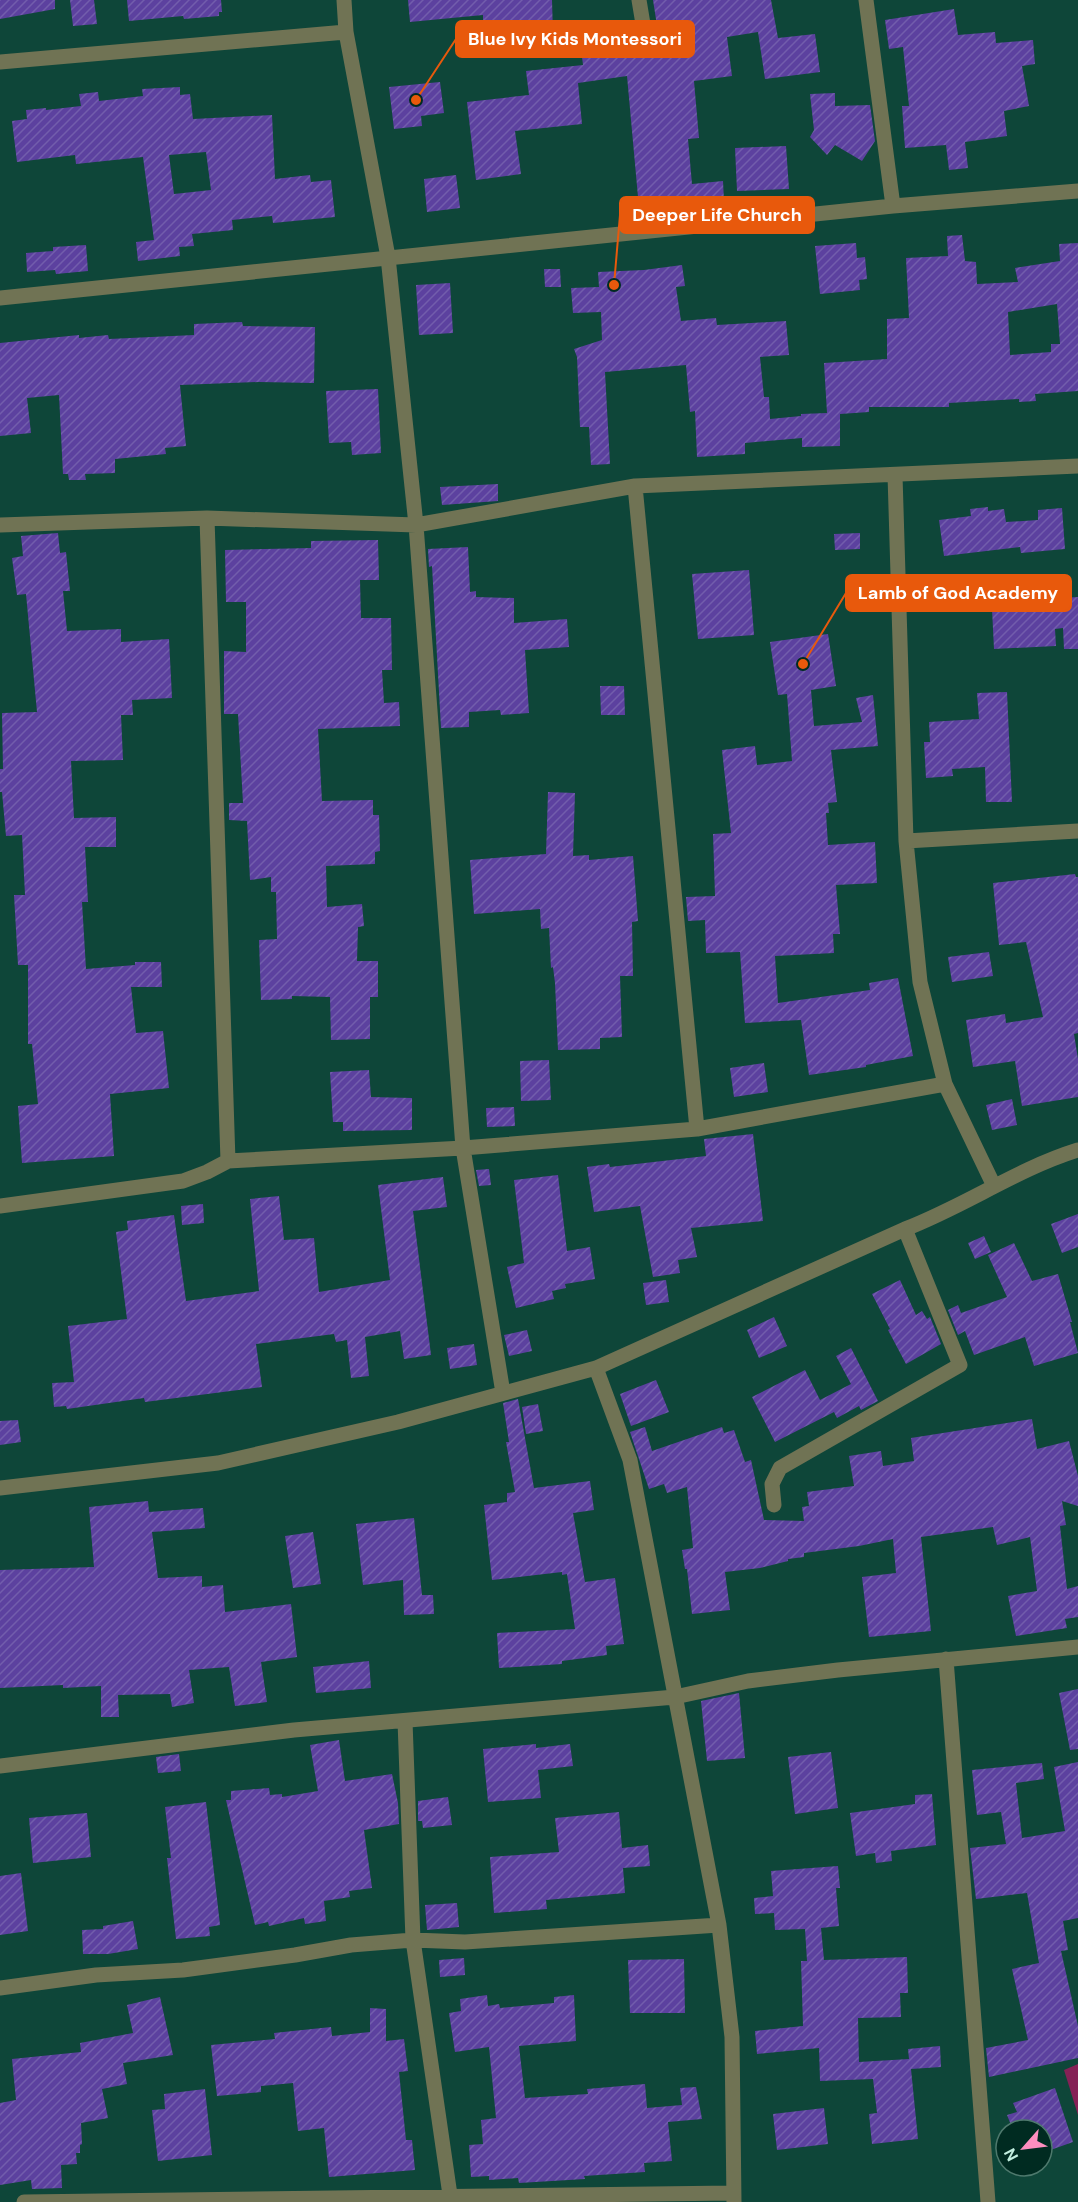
<svg xmlns="http://www.w3.org/2000/svg" width="1078" height="2202" font-family="'DM Sans',sans-serif">
<style>
.green{fill:#852156}
.building{fill:url(#building-hatch);fill-rule:evenodd}
.lines{fill:none;stroke-linecap:round;stroke-linejoin:round}
.street{stroke:#707354;stroke-width:15}
.leader{fill:none;stroke:#e8590c;stroke-width:2}
.callout-dot{fill:#e8590c;stroke:#002b21;stroke-width:2}
.callout{fill:#e8590c;stroke:#e8590c;stroke-width:2}
.callout-label{font-size:18px;text-anchor:middle;font-weight:bold;fill:#fff}
</style>
<defs>
<pattern id="building-hatch" width="6" height="6" patternUnits="userSpaceOnUse" patternTransform="scale(1.5)"><rect width="6" height="6" fill="#5c419f"/><path d="M-1 1l2-2M0 6l6-6M5 7l2-2" fill="none" stroke="#725dac"/></pattern>
</defs>
<rect width="100%" height="100%" fill="#0e4639"/>
<path class="green" d="M1078,2064V2115L1064,2070Z"/>
<path class="building" d="M0,0H55V9L0,19Z
M70,0H94L97,24L73,26Z
M127,0H221L222,12H219V16L184,19L183,16L129,21Z
M408,0H552L553,34L483,36V15L410,22Z
M653,0H771L778,38L815,34L820,72L765,79L758,32L727,37L732,76L694,81L699,138L688,139L692,184L723,181L724,201L639,208L627,76L578,83L582,124L515,131L521,174L476,180L467,102L529,95L526,71L583,65L582,57L660,45Z
M954,9L958,35L995,32L996,43L1033,40L1035,64L1022,66L1029,106L1004,111L1007,136L965,142L968,168L949,170L946,145L905,148L902,106H909L903,47L889,49L885,20Z
M440,82L444,113L421,116L422,126L394,129L389,87Z
M180,87V95L190,94L193,119L272,115L275,179L310,175L311,182L331,180L335,217L273,223L272,216L232,220L233,230L192,234L194,246L179,247L180,256L138,261L136,242L154,240L143,157L76,164L75,155L17,162L12,121L27,119L26,110L46,108V110L81,106L79,94L98,92L99,101L143,96L142,89ZM206,152L211,190L174,194L169,155Z
M835,93V106L870,105L875,141L862,161L835,145L827,155L810,137L814,130L810,94Z
M786,146L789,189L737,191L735,148Z
M456,175L460,208L427,212L424,179Z
M962,235L965,261L976,262L977,284L1018,282L1015,268L1060,261L1059,244L1078,243V391L1035,394L1036,401L1019,402V399L949,403V407H869V412L840,414V446L802,447V438L745,443V454L697,457L695,411L690,412L686,365L605,372L610,464L591,465L589,427H580L577,357L574,349L602,340L601,312L573,313L571,288L599,287L598,272L644,270L682,265L685,286L676,287L681,321L716,318L717,325L786,321L789,355L760,357L764,397H769L770,419L801,416V414L827,413L824,363L887,359V319L909,318L906,258L948,256L947,236ZM1057,304L1060,344H1051V352L1010,355L1008,312Z
M856,243L857,258L865,257L867,279L859,280L860,290L820,294L815,246Z
M86,245L88,271L56,274L55,270L27,272L26,253L53,251V247Z
M544,269H560L561,287H545Z
M450,283L453,333L419,335L416,285Z
M242,322L243,326L315,327L314,383L259,382L180,385L186,446L165,448L166,454L115,459V473L85,474L86,480H69L68,474H63L59,395L27,398L31,433L0,436V343L79,335V338L108,335L109,339L194,335V324Z
M378,389L381,453L352,455L351,442L329,443L326,391Z
M498,484V501L442,505L440,487Z
M988,507V511L1004,509L1006,522L1038,520V510L1062,508L1065,549L1021,553L1020,547L944,556L939,520L971,516L970,509Z
M58,533L60,553L66,552L70,591H63L67,631L121,629V642L169,639L172,698L132,700L133,715H121L123,760L71,761L74,818L116,817V847H85L88,902H82L86,969L135,965V962H161L162,987H131L136,1033L163,1031L169,1088L110,1094L114,1156L22,1163L18,1106L38,1104L32,1044H28V965H18L14,895H25L22,835L6,836L2,792H0V769H3L2,713L37,712L26,594L17,595L12,558L23,556L21,536Z
M860,533V549L835,550L834,534Z
M378,540L379,580H360L361,618H391L392,670H382L384,703L399,702L400,726L318,729L322,801L373,800V815H379L380,851L375,852V864L326,866L327,907L362,904L364,926L358,927L357,961H378V997H370V1039L331,1040L330,997L292,996V999L261,1000L259,940L277,939L276,892H271V877L250,880L247,821L229,820V803H243L238,714H224V651L246,652V602H226L225,550L311,548V541Z
M468,547L470,592L476,591V597L514,598V623L567,619L569,647L525,650L529,713L501,715L500,710L469,712V727L441,728L432,566L429,567L428,549Z
M749,570L754,635L698,639L692,574Z
M1078,597V649H1064L1063,628L1055,629L1056,646L994,649L992,609L1062,605V598Z
M828,634L836,686L811,690L814,726L862,722L856,698L873,695L878,746L831,750L837,802L828,803L829,813H826L828,845L875,842L877,883L836,885L840,934H833L834,953L775,956L778,1003L870,990L869,983L898,978L913,1056L866,1065V1067L809,1075L801,1020L745,1023L740,952L706,953L705,920L688,921L686,897L715,896L713,834L731,833L722,750L755,746L757,765L792,761L787,694L778,695L770,642Z
M600,686H624L625,715H601Z
M1007,692L1012,802H986L985,767L952,769L953,776L926,778L924,742H930L929,722L979,719L977,693Z
M548,792L575,793L573,856L589,855V860L633,856L638,921L632,922L633,976H620L622,1037L600,1038V1049L558,1050L555,983L553,967L551,968L549,928L541,929L540,909L474,914L470,860L546,854Z
M1075,874L1076,877H1078V1033L1074,1034L1078,1059V1097L1022,1106L1015,1061L973,1067L966,1020L1005,1014L1006,1023L1043,1017L1026,942L999,945L993,883Z
M989,952L993,976L952,982L948,957Z
M549,1060L551,1100L521,1101L520,1061Z
M764,1063L768,1092L734,1097L730,1068Z
M369,1070L371,1097L412,1098V1130L343,1131V1122H333L330,1072Z
M1012,1099L1017,1125L992,1130L986,1105Z
M514,1107L515,1126L487,1127L486,1108Z
M753,1134L763,1221L691,1228L697,1257L678,1260L680,1273L653,1277L640,1206L594,1212L587,1167L609,1164L610,1167L706,1156L704,1139Z
M489,1169L491,1185L479,1186L476,1170Z
M558,1175L567,1251L590,1247L595,1279L565,1284L566,1288L552,1291L554,1299L516,1308L507,1267L524,1263L514,1180Z
M443,1177L447,1207L413,1211L431,1355L404,1359L400,1331L365,1337L369,1376L351,1378L347,1340L336,1342L334,1334L256,1344L262,1387L145,1402L144,1398L67,1409L66,1406L54,1407L52,1383L74,1382L68,1326L127,1319L116,1232L128,1230L127,1221L174,1215L186,1301L259,1291L250,1199L279,1196L284,1240L314,1238L319,1292L390,1280L378,1185Z
M203,1204L204,1223L182,1225L181,1206Z
M1078,1214V1247L1062,1253L1051,1224Z
M984,1236L991,1252L975,1259L968,1243Z
M1014,1243L1032,1281L1058,1274L1072,1322H1070L1078,1353L1034,1366L1025,1337L974,1355L965,1331L958,1335L948,1310L958,1305L961,1313L1007,1297L988,1255Z
M666,1280L669,1302L646,1305L643,1283Z
M900,1280L916,1315L922,1311L927,1319L930,1317L941,1344L906,1364L888,1330L890,1329L872,1294Z
M774,1317L787,1346L759,1358L747,1330Z
M527,1330L532,1351L509,1356L504,1335Z
M474,1344L477,1365L450,1369L447,1348Z
M851,1348L878,1401L861,1410L859,1406L837,1418L834,1412L775,1442L752,1397L805,1370L820,1400L851,1384L836,1356Z
M656,1380L669,1412L631,1426L620,1394Z
M518,1399L534,1488L590,1481L594,1510L573,1513L585,1582L615,1578L624,1644L606,1646L607,1655L562,1661V1664L499,1668L497,1633L575,1629L567,1574L562,1575V1572L492,1580L484,1505L507,1502V1493L515,1492L506,1442H509L503,1403Z
M538,1404L543,1431L526,1434L522,1407Z
M1032,1419L1037,1449L1069,1441L1078,1476V1506L1062,1501L1066,1525L1060,1526L1067,1589L1078,1586V1617L1065,1619L1067,1628L1016,1636L1008,1596L1037,1591L1030,1537L997,1545L993,1527L921,1537L931,1631L869,1637L862,1577L896,1573L893,1539L859,1546L804,1553V1557L788,1559V1561L760,1568L725,1572L730,1610L692,1614L687,1569H685L682,1550L693,1548L687,1487L667,1493L664,1484L649,1489L630,1432L645,1427L652,1451L722,1427L724,1433L734,1430L745,1462L751,1460L764,1520L804,1521L802,1507L809,1506L807,1492L854,1486L849,1456L881,1451L883,1466L914,1461L911,1438Z
M18,1420L21,1442L0,1445V1421Z
M148,1501L149,1512L203,1508L205,1528L152,1532L158,1578L202,1576V1587L223,1585L225,1612L291,1604L297,1657L261,1662L267,1702L235,1706L229,1667L189,1670L194,1703L172,1707L170,1694L118,1695L119,1717H101V1686L63,1688V1685L0,1688V1570L94,1567L89,1507Z
M414,1518L422,1595H433L434,1614L404,1615L403,1580L363,1585L356,1524Z
M313,1532L321,1584L293,1588L285,1536Z
M369,1661L371,1688L316,1693L313,1667Z
M1078,1689V1749L1070,1750L1059,1693Z
M739,1693L745,1758L707,1761L701,1701Z
M339,1740L345,1781L392,1774L398,1803L399,1824L364,1830L372,1888L349,1891L350,1897L324,1901L326,1921L305,1924L304,1918L269,1926L268,1922L255,1925L226,1800H231V1791L269,1788L270,1795L282,1794V1797L318,1791L310,1745Z
M536,1744V1748L570,1744L573,1766L538,1770L541,1798L488,1802L483,1749Z
M831,1752L838,1808L795,1814L788,1757Z
M179,1754L181,1771L158,1773L156,1757Z
M1078,1762V1918L1063,1921L1068,1950L1061,1951L1078,2026V2058L989,2077L986,2048L1028,2040L1012,1969L1039,1963L1027,1893L976,1899L970,1848L1006,1844L1001,1812L977,1815L972,1770L1042,1763L1044,1779L1016,1783L1022,1838L1065,1831L1054,1767Z
M932,1794L936,1845L891,1851L892,1861L876,1863L875,1853L856,1856L850,1813L915,1804V1795Z
M448,1797L452,1825L423,1828L422,1821H418V1801Z
M206,1802L220,1925L209,1927L210,1936L176,1939L167,1858H171L165,1807Z
M619,1812L622,1848L648,1845L650,1866L623,1868L625,1893L546,1900L547,1909L494,1913L490,1857L559,1852L555,1818Z
M87,1813L91,1857L33,1863L29,1818Z
M838,1866L840,1888H836L839,1926L821,1928L824,1960L907,1957L908,1993H900L901,2017L858,2018L859,2062L909,2059L908,2049L940,2046L941,2067L911,2069L918,2139L872,2144L869,2114L877,2113L873,2079L820,2081L819,2048L757,2054L755,2031L803,2026L801,1961H807L805,1929L775,1930L774,1913L755,1914L754,1898L773,1896L771,1871Z
M21,1873L28,1931L0,1935V1876Z
M457,1903L459,1927L427,1930L425,1905Z
M133,1921L138,1949L108,1954H83L82,1930L103,1929V1926Z
M464,1958L465,1975L440,1977L439,1960Z
M684,1959L685,2013H630L628,1960Z
M487,1995L488,2006L499,2004L500,2008L554,2003V1997L574,1995L576,2041L519,2046L525,2098L588,2094L587,2089L645,2084L647,2108L682,2105L680,2088L696,2087L702,2119L668,2122L672,2161L644,2163L645,2172L584,2176L585,2179L519,2183L518,2178L489,2180V2176L471,2177L469,2145L483,2144L481,2120L496,2118L489,2047L455,2052L449,2013L461,2011L460,1999Z
M160,1997L173,2055L123,2063L127,2084L102,2089L108,2118L81,2123L82,2144L80,2145V2153H76L77,2164L61,2165L62,2188L32,2189L31,2180L0,2185V2103L16,2100L12,2059L81,2052L80,2043L133,2033L127,2005Z
M370,2008L386,2009V2041L404,2039L408,2071L399,2072L406,2140H412L415,2170L329,2177L324,2128L298,2131L293,2083L261,2086V2092L217,2096L211,2045L275,2039L274,2033L331,2027L332,2036L370,2032Z
M1055,2088L1073,2142L1042,2153V2130H1013L1007,2115L1017,2112L1013,2103Z
M205,2089L212,2155L158,2161L152,2110L165,2109L164,2094Z
M824,2108L828,2144L777,2150L773,2114Z"/>
<g class="lines">
<path class="street" d="M344,0L346,32L388,257L416,525L463,1148L503,1393
M639,0L643,24
M866,0L893,206
M0,62L346,32
M0,298L893,206L1078,191
M895,475L906,841L920,982L945,1084L994,1186
M635,486L697,1129
M207,518L228,1161
M0,525L207,518L416,525L635,486L1078,466
M906,841L1078,831
M0,1206L183,1181L207,1172L228,1161L463,1148L697,1129L945,1084
M596,1368L630,1460L719,1925L732,2037L734,2202
M0,1488L218,1463L398,1422L596,1368L905,1229C965,1206 1017,1169 1078,1150
M774,1505L772,1484L780,1468L960,1365L905,1229
M946,1659L988,2202
M405,1721L413,1940L450,2195
M0,1766L294,1730L675,1697L748,1681L838,1670L1078,1647
M0,1988L96,1975L183,1970L295,1955L351,1945L413,1940L465,1942L719,1925
M24,2202C260,2200 496,2194 733,2193"/>
</g>
<path class="leader" d="M416 100L456 39M614 285L620 215M803 664L846 593"/>
<g class="callout-dot">
<circle cx="416" cy="100" r="6"/>
<circle cx="614" cy="285" r="6"/>
<circle cx="803" cy="664" r="6"/>
</g>
<g class="callout">
<rect x="456" y="21" width="238" height="36" rx="6"/>
<rect x="620" y="197" width="194" height="36" rx="6"/>
<rect x="846" y="575" width="225" height="36" rx="6"/>
</g>
<g class="callout-label">
<text x="575" y="45">Blue Ivy Kids Montessori</text>
<text x="717" y="221">Deeper Life Church</text>
<text x="958" y="599">Lamb of God Academy</text>
</g>
<g transform="translate(1024 2148) rotate(242)"><circle r="28" fill="#002b21" stroke="#4e796d" stroke-width="1.5"/>
<path d="M0-4.5L10 22L0 15L-10 22Z" fill="#fd8ebf"/>
<text y="-9" font-size="16" font-weight="bold" text-anchor="middle" fill="#c2efe0">N</text>
</g>
</svg>
